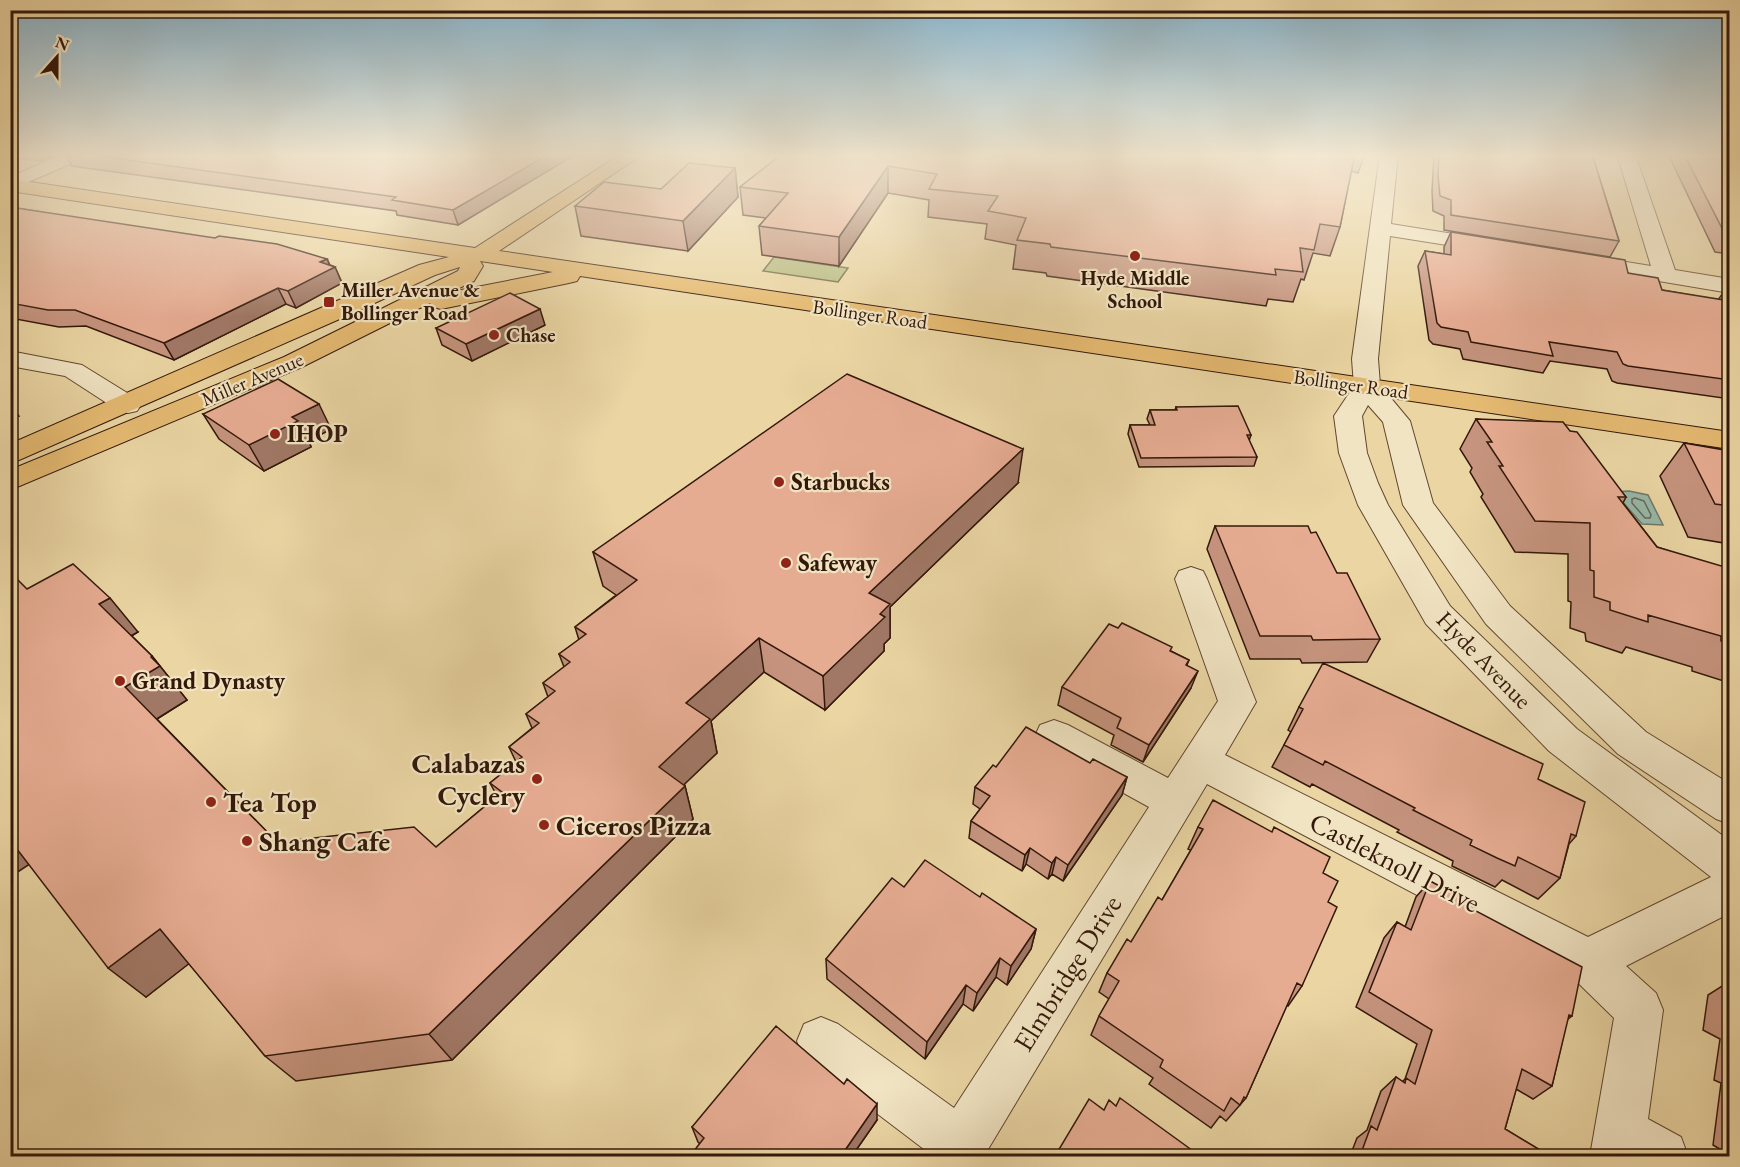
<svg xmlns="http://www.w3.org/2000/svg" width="1740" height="1167" font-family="'EB Garamond',serif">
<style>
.green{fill:#b9bd84;stroke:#766a47;stroke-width:1.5}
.water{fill:#98b8a9;stroke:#707869;stroke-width:1.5}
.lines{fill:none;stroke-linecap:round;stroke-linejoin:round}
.shore{stroke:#66685a;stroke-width:1.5}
.minor-casing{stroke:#614730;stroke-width:2}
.major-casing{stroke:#33180a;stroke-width:2}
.minor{fill:#f1e4c3;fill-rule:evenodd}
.major{fill:#e5ba72;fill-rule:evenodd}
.wall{fill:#c6947e;stroke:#33180a;stroke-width:1.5}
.shaded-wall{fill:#a17866;stroke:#33180a;stroke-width:1.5}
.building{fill:#e6ac92;stroke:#33180a;stroke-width:1.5}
.poi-dot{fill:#8f2418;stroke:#f1e4c3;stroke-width:2}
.labels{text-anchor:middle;stroke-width:4.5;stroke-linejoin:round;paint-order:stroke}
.far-poi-label{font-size:20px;font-weight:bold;fill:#33180a;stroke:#f1e4c3;text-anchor:start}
.far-street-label{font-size:20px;fill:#33180a;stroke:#f1e4c3}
.poi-label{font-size:24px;font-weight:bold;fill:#33180a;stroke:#f1e4c3;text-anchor:start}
.street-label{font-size:24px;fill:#33180a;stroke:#f1e4c3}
.near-poi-label{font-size:28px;font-weight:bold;fill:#33180a;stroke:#f1e4c3;text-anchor:start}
.near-street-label{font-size:28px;fill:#33180a;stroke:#f1e4c3}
</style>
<rect width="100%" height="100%" fill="#ead5a3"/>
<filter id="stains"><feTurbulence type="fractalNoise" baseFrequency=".00333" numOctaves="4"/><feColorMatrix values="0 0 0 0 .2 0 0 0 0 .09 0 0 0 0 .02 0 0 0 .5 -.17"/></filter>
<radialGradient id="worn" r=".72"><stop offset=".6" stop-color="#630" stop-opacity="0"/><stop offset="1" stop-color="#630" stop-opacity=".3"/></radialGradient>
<path class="green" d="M774,257L848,268L838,282L763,271Z"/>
<path class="water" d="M1629,491L1648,495L1663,525L1642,524L1614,492Z"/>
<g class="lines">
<path class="shore" d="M1635,498L1644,501L1651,515L1650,518H1645L1632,503V499Z"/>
<defs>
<path id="minor" d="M63,154H87L84,158L10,190V177Z
M1380,154H1398L1391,224L1491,240L1499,241L1502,246L1499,251L1491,252L1390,236L1378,359L1380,385L1410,421L1433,503L1510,606L1646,732L1730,784V824L1716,819L1618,754L1486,624L1403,505L1383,422L1368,405L1362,416L1367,453L1378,483L1388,505L1450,606L1577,729L1730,841V913L1626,966L1656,993L1663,1010L1648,1119L1681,1137L1688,1156H1590L1614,1018L1572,977L1207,784L984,1156H928L929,1153L804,1058L797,1041L804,1024L821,1017L838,1024L954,1108L1149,807L1040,747L1035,736L1040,725L1054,720L1068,725L1168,778L1218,701L1175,579L1179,571L1191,567L1203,571L1207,579L1256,702L1225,755L1588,937L1711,877L1549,751L1426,624L1358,505L1339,453L1334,416L1354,386L1352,359Z
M1617,154H1635L1675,270L1730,279V293L1575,267L1572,262L1575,257L1583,255L1651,266Z
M10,351L82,365L137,399L141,405L137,411L128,413L119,411L65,376L10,366Z"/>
<path id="major" d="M621,154H643L499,251L1730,432V449L580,276L577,281L569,283L441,309L433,307L430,303L302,367L10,490V470L284,357L458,271L460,267L435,275L351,314L10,464V444L419,265L449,257L10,191V179L475,248ZM480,261L553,272L451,292L474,281L483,266Z"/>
</defs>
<use href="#minor" class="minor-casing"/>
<use href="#major" class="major-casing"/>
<use href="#minor" class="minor"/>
<use href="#major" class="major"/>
</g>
<path class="wall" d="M10,154H57L41,161L10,157Z
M65,154H576L458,225L397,215L396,211L72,166Z
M782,154H1365L1358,173L1351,171L1340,227L1330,256L1313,253L1304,280L1301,279L1293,302L1268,299L1266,306L1047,276L1046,273L1013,269L1016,245L985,239L987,224L928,217L929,200L888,193L839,266L762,255L759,226L766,218L743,215L740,187Z
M1434,154H1592L1619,241L1610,257L1444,230V216L1433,211L1432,191Z
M1668,154H1730V254L1715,252Z
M735,168L738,197L688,251L581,236L575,206L661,189Z
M10,207L327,259L330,265L335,267L342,283L296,308L286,304L174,360L86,326L59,327L10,318Z
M1451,232L1628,273L1662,290L1718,300L1725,290L1730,291V399L1617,383L1612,381L1607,369L1550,361L1543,373L1463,359L1460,349L1433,344L1429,340L1418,266L1425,251L1444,254V247Z
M545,325L472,361L442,345L436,328Z
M1176,407L1251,435L1249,441L1257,457L1254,466L1139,467L1128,434L1130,425H1150L1147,419L1150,410H1175Z
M203,414L331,429L309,441L311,447L264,471L219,439Z
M1476,419L1570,431L1626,497L1623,503L1657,547L1730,572V683L1692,671V667L1626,647L1622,653L1586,641L1585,633L1570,628L1571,602L1568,601V554L1515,552L1481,497L1483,494L1470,472L1472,468L1460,449Z
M1684,443L1730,451V544L1688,537L1660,476Z
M1018,483L890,607V638L884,644V651L825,710L764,672L711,721L717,753L683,785L685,786L693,819L452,1060L296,1081L265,1056L189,963L146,997L29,864L27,589L138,632L132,636L152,656L187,700L157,719L277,842L436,847L497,796L490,783L516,762L509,747L532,728L526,714L548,697L543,683L564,667L559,654L579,640L575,627L616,595L603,586L593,552Z
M1215,526L1337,573L1380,639L1367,662L1302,663L1300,659H1250L1207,549Z
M1171,651L1189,660L1187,665L1191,688L1143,762L1111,745L1114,735L1058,705L1062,687Z
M1299,707L1538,779L1576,836L1569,844L1560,878L1538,899L1502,880L1495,887L1452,866L1453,861L1397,832L1399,830L1312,784L1310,787L1272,767L1291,732L1288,730Z
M1090,763L1127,777L1122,795L1063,881L1052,874L1048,879L1026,864L1022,871L969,838L971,821L980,809L973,804L975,787L996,767Z
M1198,827L1323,873L1328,902L1302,986L1288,1006L1287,1005L1246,1098L1226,1121L1220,1116L1211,1128L1149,1084L1153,1078L1091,1035L1099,1016L1109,999L1099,992L1107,973L1131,942L1162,900L1191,850L1188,849Z
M1430,881L1474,910L1572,1016L1567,1020L1552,1086L1533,1099L1516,1089L1505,1129L1550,1156H1350L1357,1138L1367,1130L1381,1091L1396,1077L1402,1082L1405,1079L1417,1044L1356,1007L1384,938L1397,922L1405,927L1416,897Z
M980,897L1036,929L1031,949L1007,985L996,977L973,1011L963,1004L925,1059L827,979L826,959Z
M1730,981V1155L1713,1145L1721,1083L1714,1080L1720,1039L1703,1030L1708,995Z
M877,1120L852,1156H690L700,1144L698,1142L692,1127Z"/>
<path class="shaded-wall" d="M37,154H57L41,161Z
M549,154H576L458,225L453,210Z
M888,166V193L839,266V237Z
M735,168L738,197L688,251L683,221Z
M327,259L331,269L335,267L342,283L296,308L288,291L320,262Z
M278,288L286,304L174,360L164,343Z
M540,309L545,325L472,361L466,344Z
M10,404L19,416L10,419Z
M319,404L331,429L309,441L311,447L264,471L249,445L292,417Z
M1023,449L1018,483L890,607V638L884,644V651L825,710L823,676L869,593Z
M110,598L138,632L127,638L99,604Z
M759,638L764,672L711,721L717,753L668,800L659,767L686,703Z
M152,656L187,700L155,720L125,687Z
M1198,671L1191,688L1143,762L1149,745Z
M1127,777L1122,795L1063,881L1068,865Z
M685,786L693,819L452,1060L429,1034Z
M10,835L39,858L10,877Z
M1030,848L1026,864L1022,871L1025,855Z
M1056,857L1052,874L1048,879L1052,863Z
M160,929L195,959L146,997L108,968Z
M1036,929L1031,949L1007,985L1011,966Z
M1000,958L996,977L973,1011L977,993Z
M966,985L963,1004L925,1059L927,1042Z
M877,1104V1120L852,1156H841Z"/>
<path class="building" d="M84,154H549L453,210L392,200L396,197Z
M782,154H1355L1340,227L1320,224L1314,250L1300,248L1303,272L1275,269L1276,275L1051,247L1050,244L1017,240L1026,218L988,211L998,196L929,189L937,174L888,166L839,237L759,226L788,193L740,187Z
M1439,154H1592L1619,241L1451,215V200L1440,196L1438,176Z
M1684,154H1730V237L1726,236Z
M689,163L735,168L683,221L575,206L604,182L661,189Z
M10,207L215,238L219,236L277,244L327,259L320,262L335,267L288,291L278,288L164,343L75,310H48L10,303Z
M1451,232L1625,260L1628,273L1658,278L1662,290L1730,301V380L1628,366L1623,364L1617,352L1549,342L1553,356L1471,342L1468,332L1441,327L1437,323L1425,251L1451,255Z
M1725,290L1730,291V300Z
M510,293L540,309L466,344L436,328Z
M847,374L1023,449L869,593L890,604L880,614L885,617L823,676L759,638L686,703L710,719L659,767L685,786L429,1034L265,1056L160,929L108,968L10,840V572L27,589L73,564L110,598L99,604L152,656L151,657L160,666L125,687L277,842L414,827L436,847L502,792L490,783L522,757L509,747L539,723L526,714L555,691L543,683L570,662L559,654L586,634L575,627L637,580L593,552Z
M278,379L319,404L292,417L298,421L249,445L203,414Z
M1238,406L1251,435H1247L1257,457L1141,458L1130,425H1155L1150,410H1177L1176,407Z
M1476,419L1563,422L1570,431L1577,432L1626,497H1618L1657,547L1725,567V571L1730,572V643L1721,641V636L1648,615V622L1610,610V602L1594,597V571L1590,570V523L1535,521L1499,466H1503L1487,442H1492Z
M1684,443L1730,451V506L1715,504Z
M1215,526H1308L1311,533L1316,532L1337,573H1347L1380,639L1313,640L1311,636H1260Z
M1122,623L1172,647L1170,651L1189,660L1186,665L1198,671L1149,745L1117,728L1121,718L1062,687L1109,624L1118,628Z
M1323,663L1543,764L1538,779L1585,802L1576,836L1571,834L1560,878L1518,857L1515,866L1497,858L1470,845L1472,840L1413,810L1415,808L1325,761L1323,765L1284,745L1303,709L1299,707Z
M1026,727L1090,763L1093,759L1127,777L1068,865L1056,857L1052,863L1030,848L1025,855L971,821L990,796L975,787L993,765L996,767Z
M1213,800L1272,832L1274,827L1330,857L1323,873L1338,881L1328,902L1337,907L1302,986L1297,983L1246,1098L1244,1097L1240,1105L1231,1098L1224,1111L1160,1067L1163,1060L1099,1016L1119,981L1107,973L1127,939L1131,942L1158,897L1162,900L1203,829L1198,827Z
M925,860L980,897L982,893L1036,929L1011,966L1000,958L977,993L966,985L927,1042L826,959L892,878L904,887Z
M1430,881L1476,905L1474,910L1582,967L1572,1016L1569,1015L1552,1086L1522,1069L1505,1129L1550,1156H1360L1371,1126L1377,1130L1396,1077L1405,1083L1406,1078L1415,1084L1432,1030L1369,992L1397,922L1411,930Z
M776,1026L844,1084L847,1079L877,1104L841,1156H690L704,1138L692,1127Z
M1120,1098L1200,1156H1055L1089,1099L1104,1110L1109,1100L1116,1106Z"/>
<linearGradient id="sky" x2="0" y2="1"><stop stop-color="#88b6cf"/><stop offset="0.49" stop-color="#f6ecd6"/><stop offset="1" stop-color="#f6ecd6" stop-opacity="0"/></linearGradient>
<rect width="1740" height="317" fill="url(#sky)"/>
<g class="poi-dot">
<circle cx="1135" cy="256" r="6"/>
<rect x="323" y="296" width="12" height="12" rx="3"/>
<circle cx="494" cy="335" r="6"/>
<circle cx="275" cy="434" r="6"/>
<circle cx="779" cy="482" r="6"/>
<circle cx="786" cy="563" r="6"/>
<circle cx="120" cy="681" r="6"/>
<circle cx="537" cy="779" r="6"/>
<circle cx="211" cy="802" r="6"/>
<circle cx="544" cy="825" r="6"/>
<circle cx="247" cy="841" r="6"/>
</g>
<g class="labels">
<g class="far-poi-label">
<text x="1135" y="285" text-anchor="middle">Hyde Middle<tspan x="1135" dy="23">School</tspan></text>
<text x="341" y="297">Miller Avenue &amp;<tspan x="341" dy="23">Bollinger Road</tspan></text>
<text x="506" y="342">Chase</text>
</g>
<g class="far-street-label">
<text transform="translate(870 314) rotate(8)" y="7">Bollinger Road</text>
<text transform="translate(252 379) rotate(-23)" y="7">Miller Avenue</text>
<text transform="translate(1351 384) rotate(8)" y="7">Bollinger Road</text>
</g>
<g class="poi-label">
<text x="287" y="442">IHOP</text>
<text x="791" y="490">Starbucks</text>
<text x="798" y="571">Safeway</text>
<text x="132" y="689">Grand Dynasty</text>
</g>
<g class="street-label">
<text transform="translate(1484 660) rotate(46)" y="8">Hyde Avenue</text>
</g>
<g class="near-poi-label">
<text x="525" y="773" text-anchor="end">Calabazas<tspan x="525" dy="32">Cyclery</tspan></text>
<text x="223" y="812">Tea Top</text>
<text x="556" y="835">Ciceros Pizza</text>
<text x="259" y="851">Shang Cafe</text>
</g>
<g class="near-street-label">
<text transform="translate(1395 862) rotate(27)" y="10">Castleknoll Drive</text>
<text transform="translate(1067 973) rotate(-58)" y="10">Elmbridge Drive</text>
</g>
</g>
<rect width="1740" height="1167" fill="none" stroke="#ead5a3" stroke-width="36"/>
<rect x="12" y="12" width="1716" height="1143" fill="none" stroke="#33180a" stroke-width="3"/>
<rect x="18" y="18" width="1704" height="1131" fill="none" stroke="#33180a" stroke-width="1.5"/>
<g transform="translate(57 57) rotate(21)" stroke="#f1e4c3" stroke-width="4.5" paint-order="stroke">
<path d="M0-4.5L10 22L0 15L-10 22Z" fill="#33180a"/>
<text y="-9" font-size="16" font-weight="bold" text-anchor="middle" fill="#33180a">N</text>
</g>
<rect width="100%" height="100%" filter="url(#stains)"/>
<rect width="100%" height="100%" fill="url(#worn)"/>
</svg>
